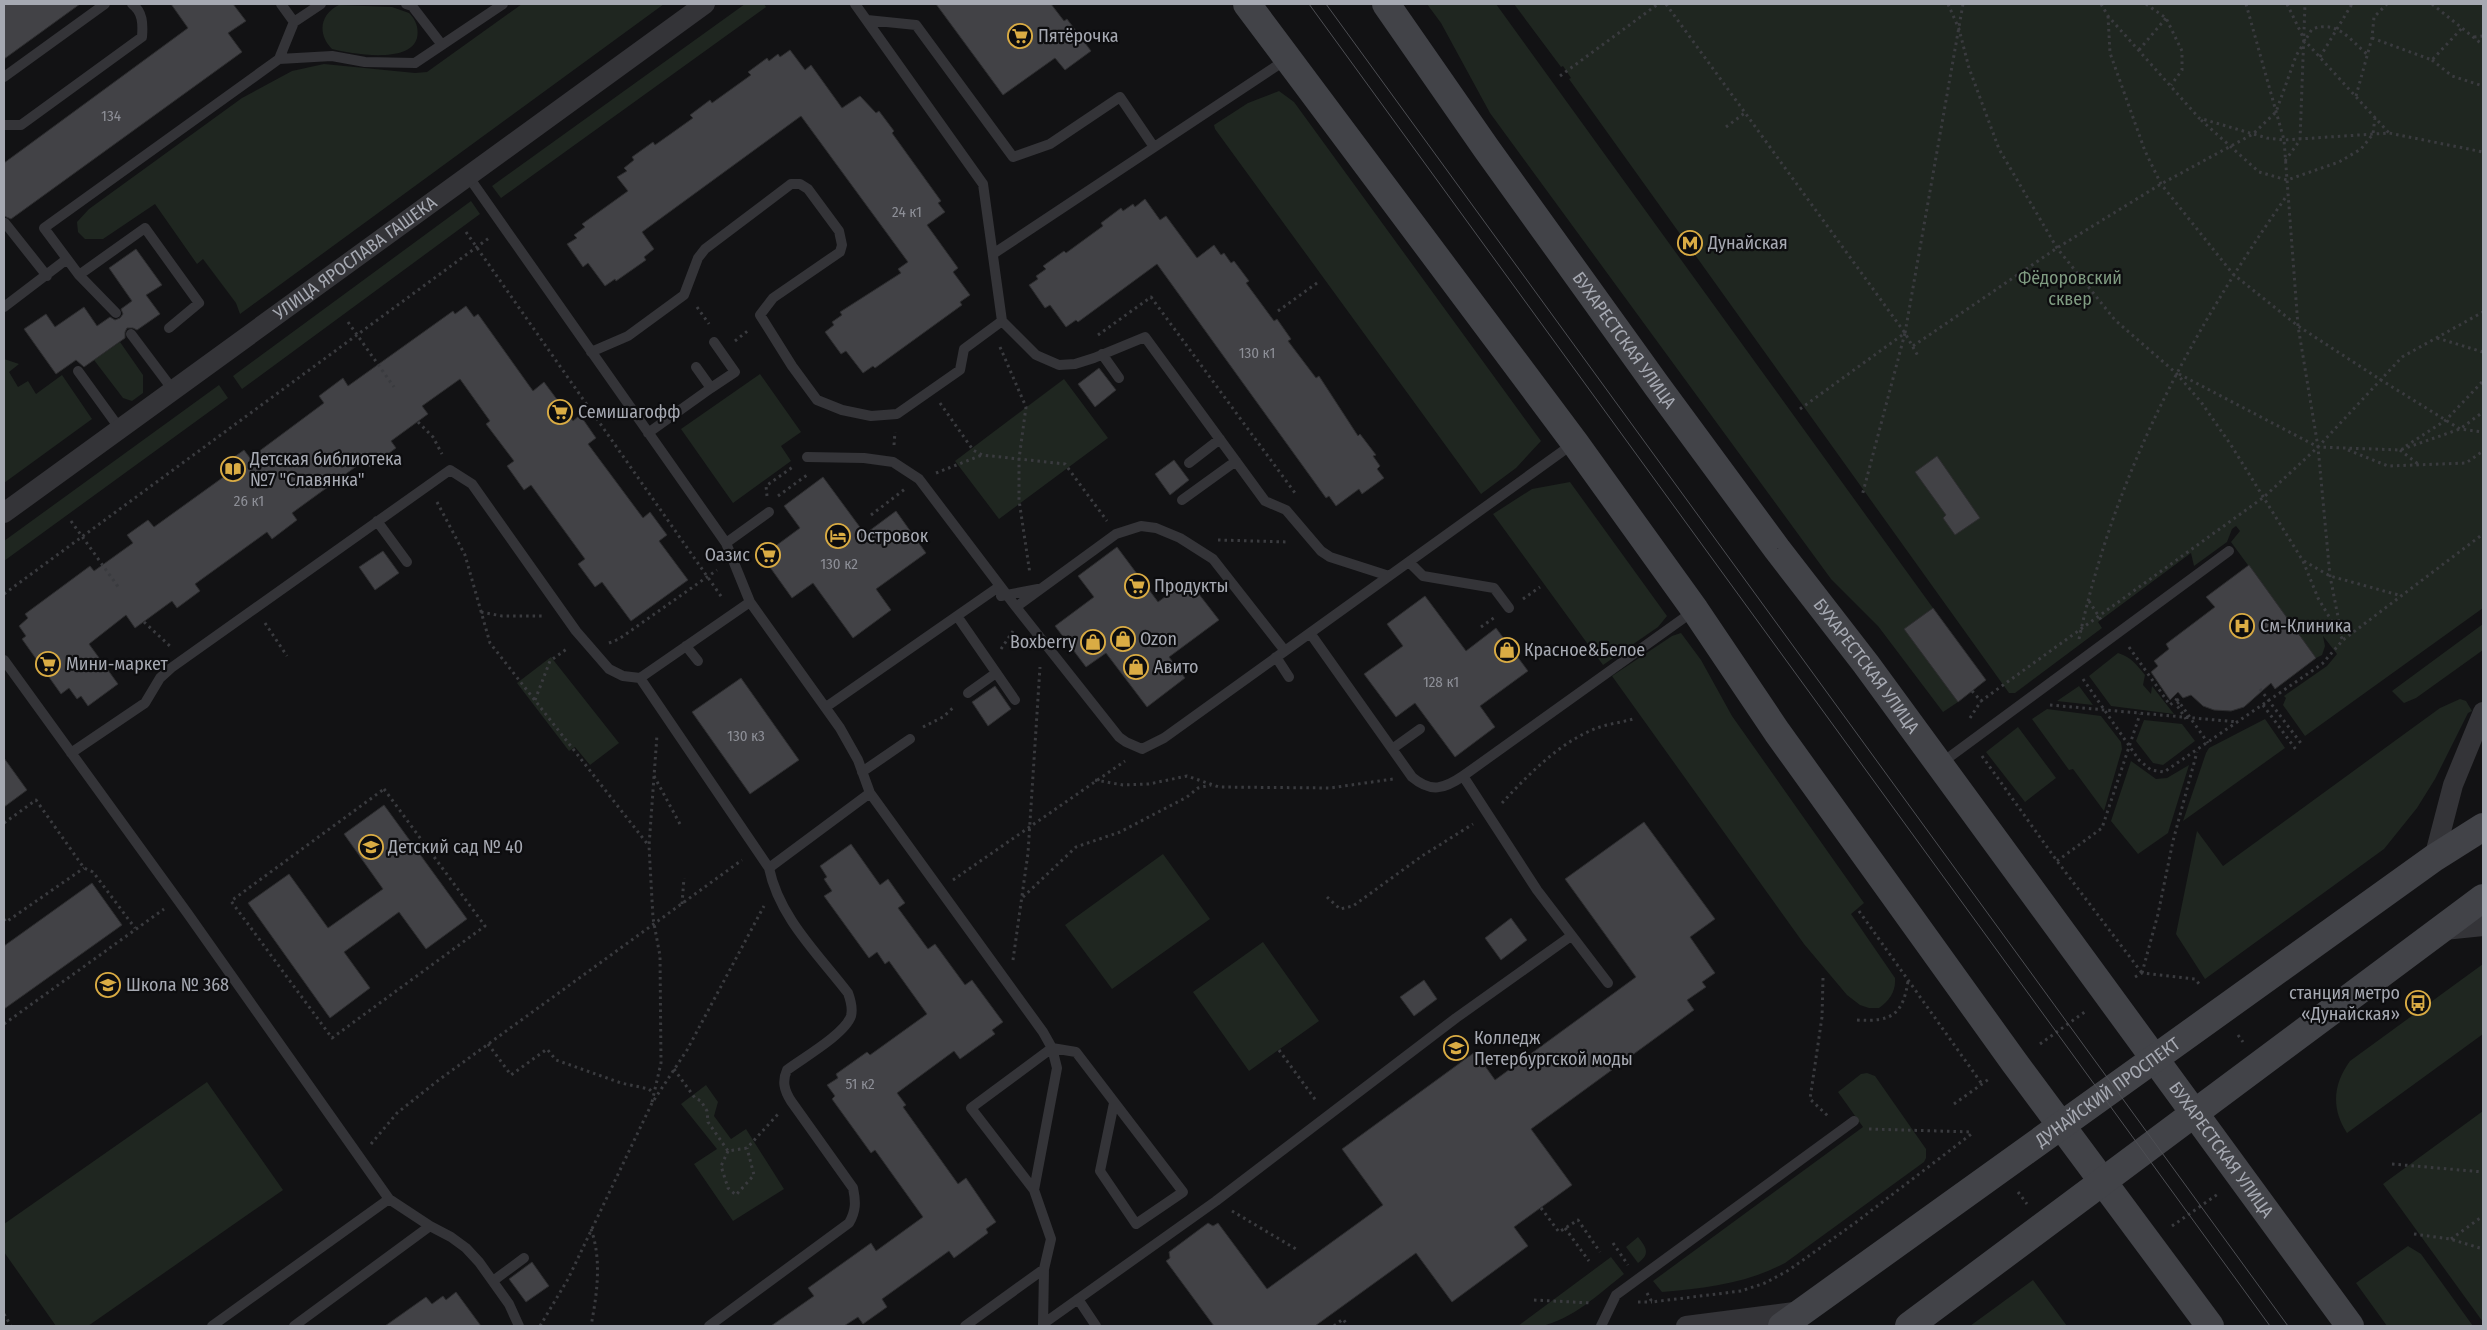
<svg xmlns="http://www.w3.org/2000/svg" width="2487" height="1330" font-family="'Fira Sans Condensed',sans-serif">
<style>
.green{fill:#1f2620}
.building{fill:#424246;stroke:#2d2d2f}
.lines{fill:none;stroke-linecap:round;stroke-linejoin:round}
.path{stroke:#3a3b3f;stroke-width:3;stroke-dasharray:2.5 4;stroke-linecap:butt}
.lane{stroke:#343438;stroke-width:10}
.street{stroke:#343438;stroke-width:20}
.secondary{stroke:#424348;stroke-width:28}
.tram{stroke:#4d4e53;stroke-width:1}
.labels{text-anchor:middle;stroke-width:4.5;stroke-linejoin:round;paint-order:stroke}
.number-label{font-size:15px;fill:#8d8f97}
.poi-label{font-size:18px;fill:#a6a9b2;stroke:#0d0d0f;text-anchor:start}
.street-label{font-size:18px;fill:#a6a9b2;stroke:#0d0d0f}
.park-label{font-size:18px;fill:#7f9b81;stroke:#0d0d0f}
</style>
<rect width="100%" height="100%" fill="#121214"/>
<path class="green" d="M522,4H664L240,314L236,303L203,259L197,264L155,204L103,239H85L78,232L77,222L89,209L242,98L292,71L324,64L415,73L427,72Z
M745,4H764L766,7L501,198L492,186Z
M1427,4H1496L1933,608L1905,629L1958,702L1943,712L1878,626L1831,579L1490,113L1441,23Z
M1514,4H2483V608L2305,736L2283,705L2286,698L2284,696L2327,666L2337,654L2323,636L2325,646L2322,655L2316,658L2231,542L2240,531L2236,526L2232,529L2227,542L2194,566L2191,553L2098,622L2102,628L2015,693H2009L1569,79L1571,78L1563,66L1561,67Z
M339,5L392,7L409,13C416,20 419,28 417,38C410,64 352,54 332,49C317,34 320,14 339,5Z
M1279,91L1294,102L1541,441L1516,468L1481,494L1215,129L1214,125L1248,103Z
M471,201L480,214L242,389L233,376Z
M120,342L143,375V393L132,401L123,398L94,360Z
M4,359L19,364L9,372L18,387L28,381L36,394L62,375L92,419L4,483Z
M760,374L801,432L781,446L791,461L733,503L681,429Z
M1064,379L1108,438L999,519L955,461Z
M219,385L228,398L4,561V541Z
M1570,482L1667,616L1658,627L1603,665L1493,514L1532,489Z
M2483,624V650L2416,698L2404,703L2392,691Z
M1681,633L1701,660L1732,716L1864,903L1851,914L1895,978C1896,991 1890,1000 1879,1008H1869L1860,1005L1847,995L1804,944L1612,676L1672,636Z
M2118,653C2131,657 2137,665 2145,675L2143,685L2151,694L2152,686L2174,714L2111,706L2089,676Z
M551,657L619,743L590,765L575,747L569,751L517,683Z
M2079,686L2093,705L2057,701Z
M2460,699L2466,701L2472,711L2468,713L2435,779L2417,808L2384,849L2205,979L2176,934L2197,831L2223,866L2440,708Z
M2047,709L2101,716L2121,742L2122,749L2104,811L2073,769L2069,770L2032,719Z
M2265,719L2285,748L2183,821L2206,753L2209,748Z
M2144,720L2182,724L2195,741L2163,765L2153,763L2136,741Z
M2018,727L2056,778L2025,802L1986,752Z
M2131,761L2156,779L2167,778L2189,765L2168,833L2138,854L2111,821Z
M1163,854L1210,919L1112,989L1065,925Z
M1263,942L1319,1021L1249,1071L1193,992Z
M2483,964V1034L2347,1133C2331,1109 2333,1084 2350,1061Z
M1867,1073L1875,1076L1926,1149V1158L1924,1162L1785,1263C1746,1284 1705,1288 1662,1292L1653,1281L1863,1127L1838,1092L1861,1074Z
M207,1082L283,1190L88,1326H56L4,1252V1224Z
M706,1085L718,1102L714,1116L731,1139L746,1129L784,1189L733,1221L694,1164L717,1149L681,1104Z
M2483,1111V1322L2383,1184Z
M1638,1237C1646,1247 1651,1254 1638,1263L1626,1247Z
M2408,1246L2421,1254L2473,1326H2387L2356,1283Z
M1611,1257L1624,1274C1600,1293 1572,1320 1541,1326C1534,1327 1525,1326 1518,1326Z
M2033,1280L2067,1326H1970Z"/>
<path class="building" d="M4,4H80L4,59Z
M171,4H233L246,21L228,33L242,52L11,219L4,216V163L188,28Z
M936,4H1051L1064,21L1067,19L1091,51L1065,70L1055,58L1003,95Z
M790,50L805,70L811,65L842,108L860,96L876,113L879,111L894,131L892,133L941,201L938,203L945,212L927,225L958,268L953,272L970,295L960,302L962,305L875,368L873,366L863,373L846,351L841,354L825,332L834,325L832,322L842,315L840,312L901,273L898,269L908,262L801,116L642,232L654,249L644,257L646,260L616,281L615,279L605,286L588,263L583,267L567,244L577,238L574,235L585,227L582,224L628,191L617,177L627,171L624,168L634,160L632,157L653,142L655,145L672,133L693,118L690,115L710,100L712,103L751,75L748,72L767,58L769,61L778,54L780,57Z
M1145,199L1160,220L1166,216L1197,258L1214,245L1221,255L1224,253L1231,263L1234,261L1249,281L1246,283L1274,321L1277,319L1291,339L1288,341L1316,378L1319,376L1358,436L1360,434L1376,455L1373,456L1380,466L1377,469L1384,478L1362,494L1359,489L1336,506L1329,496L1326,498L1157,264L1078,322L1076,320L1066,327L1050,305L1045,308L1029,285L1038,279L1036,276L1046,269L1043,266L1064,251L1066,253L1103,226L1101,223L1121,208L1123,211L1133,204L1135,207Z
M136,249L162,285L146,295L160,314L137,330L133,328H127L125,332V338L84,367L76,360L56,374L24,329L46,314L55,327L84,307L97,326L110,317L115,320L120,318L123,314L121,309L132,301L109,268Z
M466,306L474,317L478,314L533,391L544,382L573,421L580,415L596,438L588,444L643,518L650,512L667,535L659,541L688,580L631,621L602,582L595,587L578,564L585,559L531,485L524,490L507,466L514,461L486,424L490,421L460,379L422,406L428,414L391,441L396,448L370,467L365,460L292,513L297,520L272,539L267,532L195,584L200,591L177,608L172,601L135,628L126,615L89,644L118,684L88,706L81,696L77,699L69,688L61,694L22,639L26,636L19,626L28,618L25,614L90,566L94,571L133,543L127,535L148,520L154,527L229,473L223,465L244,450L250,458L324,403L319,396L343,378L348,386L453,311L455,314Z
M1099,368L1116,390L1095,407L1078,384Z
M1937,456L1980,518L1955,535L1943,518L1946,515L1915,472Z
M1174,460L1189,480L1170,495L1155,474Z
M823,477L865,534L896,511L926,553L876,589L891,610L853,638L813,583L792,598L762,556L800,528L784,506Z
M1117,547L1158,602L1188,580L1219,620L1169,657L1185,678L1147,707L1106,653L1086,667L1055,626L1094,597L1078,576Z
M383,551L399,573L375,590L359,567Z
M2249,565L2316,658L2275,689L2271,683L2244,707L2231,711L2214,710L2203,706L2191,695L2183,698L2178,692L2170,700L2151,672L2158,666L2154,661L2169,649L2166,644L2215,607L2206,597Z
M1425,596L1466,651L1496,628L1528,671L1480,706L1495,727L1455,757L1415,703L1396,717L1364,674L1403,646L1387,624Z
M1933,608L1986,680L1958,702L1904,629Z
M741,678L799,760L750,794L692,712Z
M995,686L1011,709L988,726L972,702Z
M4,758L27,790L4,807Z
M384,805L467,919L426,949L399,912L344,952L370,988L330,1018L248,903L289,874L328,928L383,889L344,834Z
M1644,822L1715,919L1690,937L1715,973L1702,982L1706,987L1687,1000L1694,1010L1531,1129L1572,1185L1514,1227L1528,1246L1452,1302L1416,1253L1315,1326H1214L1166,1261L1170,1258L1169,1252L1208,1223L1213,1226L1218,1223L1267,1289L1383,1205L1342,1149L1475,1052L1495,1080L1636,977L1565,879Z
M851,844L880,885L888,879L905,903L898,908L928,949L935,944L965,985L972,980L1003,1022L992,1030L995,1034L960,1059L954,1051L897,1093L906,1105L903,1107L958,1184L966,1178L996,1222L986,1229L988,1233L954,1258L949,1251L882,1299L887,1307L863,1324L858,1317L844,1326H771L814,1296L808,1288L871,1243L876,1251L923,1217L875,1150L871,1153L832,1099L835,1096L827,1085L838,1078L836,1074L867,1052L870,1055L927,1014L889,961L885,964L877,952L869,958L824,896L832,891L824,879L827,877L820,866Z
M92,883L122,925L4,1009V946Z
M1511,918L1527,940L1501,960L1485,938Z
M1424,980L1437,999L1414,1016L1400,997Z
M532,1262L549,1286L526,1302L509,1279Z
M456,1292L481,1326H385L426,1297L432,1304L443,1296L446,1300Z"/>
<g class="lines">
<path class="path" d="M1666,4L1905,333L1918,356
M1948,4L1959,29L1969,68L1999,149L2057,248L2115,320L2176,373L2201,402L2231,445L2303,561L2318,598L2343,640
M2101,4L2108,16L2199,118L2267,138L2284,140L2389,133L2483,152
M2146,4L2166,18L2182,51V70L2171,85
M2246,4L2284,140L2298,326L2318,447L2330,576L2342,637
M2287,4L2305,41L2389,133
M2432,4L2483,45
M2108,16L2110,53L2145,151L2161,184L2233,274L2298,326L2381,380L2460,429L2483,432
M2474,37L2483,36
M2372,38L2432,60L2462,28
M2139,50L2166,18
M2320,57L2352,4
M2432,60L2452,76L2483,86
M1560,76L1658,4
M2356,96L2372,38L2374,17L2387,4
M2201,120L2259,172L2287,180L2339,162L2361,149L2373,134L2375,117
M1726,127L1746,112
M2285,161L2300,140L2305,4
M466,232L723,599
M697,307L709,324
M1278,311L1317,283
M348,322L394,387
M1905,333L1963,4
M1098,335L1151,297L1295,493
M2437,338L2483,352
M735,341L750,329
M1913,346L2057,248L2161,184L2253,134L2276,112L2296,56L2312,29C2338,20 2349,39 2368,55
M1000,347L1026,407L1019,459V500L1030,574
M2179,374L2318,447L2400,450L2460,429L2483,412
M940,403L973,450L982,455L1065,464L1107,521
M1800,409L1905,333L1862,496
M418,422L433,437L442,454
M894,445L895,432
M2406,446L2446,420L2483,381
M2348,450L2388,466L2466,463L2483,451
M2400,450L2418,464
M936,473L982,455
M767,496L766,486L794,466
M778,496L807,475
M437,502L465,555L490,643L649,846
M871,515L905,489
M71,521L119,588
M1218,540L1289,542
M2304,561L2330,576L2402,596
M4,594L489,238
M1523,599L1540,587
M2089,601L2103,623
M481,612L502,616H543
M144,622L171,647
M265,623L287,656
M1481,627L1495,617
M2079,639C2115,472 2191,332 2288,194
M609,643L619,639L717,570
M2129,647L2170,705L2177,699L2174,696
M1001,649L1013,631
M2083,679L2139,760L2151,770L2164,772L2322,664L2343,640L2483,534
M2260,689L2303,746
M1972,691L1981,701L2264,497L2318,447L2402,357L2483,312
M2177,699L2208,743
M535,700L550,661L568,648
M2179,702L2176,704L2186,719
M2050,705L2238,722
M2263,705L2297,751
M1970,718L1981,701
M923,727L943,717L955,706
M1982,756L2057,861L2142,973
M654,776L681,826
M1095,780L1123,785L1149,784L1187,776L1219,787L1330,788L1393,779
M384,789L485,926L332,1038L231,901Z
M1502,803C1528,775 1557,745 1592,730C1605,724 1620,723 1633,719
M4,823L36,800L84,868L93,872L135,928
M2057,861L2102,828L2140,714
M953,880L1125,761
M1023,897L1076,847L1120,832L1187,797L1198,788L1211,785
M1327,897L1340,909L1353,906L1422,856L1473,824
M682,904L684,878
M1859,911L1982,1084
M4,919L6,922L84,868
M1013,960L1028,853L1040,667
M2142,973L2158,914L2173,841L2197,752
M2135,977L2142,973L2195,979L2200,985
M1823,978L1822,1017L1810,1099L1829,1117
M1857,1020C1891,1022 1903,1015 1908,981
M4,1024L164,909
M2238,1035L2243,1042
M488,1044L511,1075L547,1049L556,1060L621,1083L649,1089L652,1092
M2040,1044L2086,1011
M1279,1050L1317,1102
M674,1069L695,1098L701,1101L707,1111L708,1122L728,1151L747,1148L779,1113
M652,1102L661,1063L660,956L653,918L649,846L657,735
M1954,1104L1989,1079
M1869,1129L1973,1132
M371,1144L397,1113L440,1079L742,860
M728,1151L721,1166L728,1188L736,1195L754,1175L747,1148
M2392,1164L2483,1172
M2018,1192L2027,1204
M1541,1208L1559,1232L1578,1220L1600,1252
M1232,1211L1296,1249
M2172,1226L2218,1194
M1565,1228L1589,1261
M591,1229C602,1260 597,1294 591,1326
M2414,1234L2450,1239L2483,1249
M2451,1239L2483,1216
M1613,1243L1628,1265
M1647,1293L1652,1302L1741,1291L1765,1283L1789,1270L1855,1223L1974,1132
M1534,1300L1591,1303
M1638,1302H1652
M4,1314L11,1326
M540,1326L568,1279L652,1103L687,1050L764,906
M1334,1326L1343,1319L1348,1326"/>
<path class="lane" d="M281,4L294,22L321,4
M406,4L412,6L442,45
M855,4L983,184L1002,321L1036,355L1059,365L1075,364L1094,358L1145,337L1265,501L1286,510L1321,551L1330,557L1389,576
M867,20L916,25L1013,157L1050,144L1120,97L1154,147
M279,59L294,22
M4,77L105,4
M4,125H21L142,37C143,24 143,12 132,4
M468,176L726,543L750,602L840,728L858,760L870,793L769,868
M5,223L47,276
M993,254L1287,59
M79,275L145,228L199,303L169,328
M4,307L67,259
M116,313L79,275L44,228L279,59L332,56L365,62L415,63L503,4
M131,334L173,390
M591,352L628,336L684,295L698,258L705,249L791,184H800L808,189L839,231L842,245L840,252L773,298L760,315L792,366L817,400L842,410L871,416L897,414L960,370L964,349L1002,321
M1102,354L1119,378
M78,371L120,429
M711,388L735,372L714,342
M648,433L711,388L696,367
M807,457L864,458L893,462L919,479L1016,607L1116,534L1141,526L1156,528L1180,538L1213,559L1285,651
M1189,463L1220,439
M1182,500L1236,461
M377,521L407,562
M726,543L769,512
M1409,562L1423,576L1494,588L1509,608
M1001,596L1038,589
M1016,607L1119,737L1126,742L1142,749L1164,738L1574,443
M957,616L1015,700
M1310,633L1412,777C1431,793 1444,789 1463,776L1695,610
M686,646L698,661
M1276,657L1289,677
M4,660L188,914L389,1199L430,1226L451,1237L466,1248L479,1262L509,1304L519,1326
M640,678L769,868C779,917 818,954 848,993C851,1001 853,1008 851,1016C845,1034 803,1058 787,1070C782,1081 784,1090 791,1101L853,1188C856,1202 856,1211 849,1223L709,1326
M968,693L996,673
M826,707L1000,586
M1392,749L1420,729
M71,753L145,703L160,678L171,668L450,470L472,484L576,631L609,669L623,676L640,678L750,602
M1940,764L2229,551
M862,772L910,739
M1463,776L1537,890L1608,983
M870,793L1043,1032L1052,1048L1057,1068L1034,1190
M493,1281L524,1258
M1078,1299L1096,1326
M1043,1324L1216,1201L1456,1018L1571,936
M212,1326L389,1199
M294,1326L430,1226
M965,1326L1044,1269
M1043,1326L1044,1269L1051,1239L1034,1190L971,1108L1052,1048L1076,1052L1183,1192L1136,1224L1100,1171L1114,1103
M1601,1326L1616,1295L1854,1121"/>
<g class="street">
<path id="s1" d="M4,513L705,4"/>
<path d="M2434,858L2453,785L2483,712"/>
<path d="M2444,930L2483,926"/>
<path d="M1686,1326L1802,1311"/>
</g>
<g class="secondary">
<path d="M1247,4L1575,443L1695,610L1777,732L2014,1062L2210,1326"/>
<path id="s2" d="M1386,4L1486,148L1657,386L1777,549L1866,664L2350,1326"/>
<path id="s3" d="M1782,1326L2434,858L2483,827"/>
<path d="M1909,1326L2483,898"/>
</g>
<path class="tram" d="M1309,4L2270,1326
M1326,4L2288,1326"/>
</g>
<defs>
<symbol id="supermarket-ring" viewBox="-11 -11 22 22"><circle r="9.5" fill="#0d0d0f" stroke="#daac44" stroke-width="1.5"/><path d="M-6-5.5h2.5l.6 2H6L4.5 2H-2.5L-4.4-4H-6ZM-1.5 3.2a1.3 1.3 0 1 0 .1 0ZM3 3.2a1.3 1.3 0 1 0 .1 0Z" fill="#daac44"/></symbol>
<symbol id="metro-ring" viewBox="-11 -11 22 22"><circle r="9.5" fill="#0d0d0f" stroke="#daac44" stroke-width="1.5"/><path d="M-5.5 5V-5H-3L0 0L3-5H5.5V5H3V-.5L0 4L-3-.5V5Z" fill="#daac44"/></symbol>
<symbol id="library-ring" viewBox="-11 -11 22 22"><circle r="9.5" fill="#0d0d0f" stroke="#daac44" stroke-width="1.5"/><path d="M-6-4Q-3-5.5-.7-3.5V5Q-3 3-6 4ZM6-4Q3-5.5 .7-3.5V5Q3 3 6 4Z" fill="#daac44"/></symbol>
<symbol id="hotel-ring" viewBox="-11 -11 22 22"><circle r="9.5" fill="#0d0d0f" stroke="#daac44" stroke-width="1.5"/><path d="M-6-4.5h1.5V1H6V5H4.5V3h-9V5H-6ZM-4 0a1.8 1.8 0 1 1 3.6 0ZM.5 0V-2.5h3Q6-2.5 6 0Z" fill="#daac44"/></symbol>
<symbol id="hospital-ring" viewBox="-11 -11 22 22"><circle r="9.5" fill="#0d0d0f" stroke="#daac44" stroke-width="1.5"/><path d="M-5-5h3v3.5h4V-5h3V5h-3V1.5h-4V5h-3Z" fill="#daac44"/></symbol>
<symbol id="shop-ring" viewBox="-11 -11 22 22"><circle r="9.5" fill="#0d0d0f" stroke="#daac44" stroke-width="1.5"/><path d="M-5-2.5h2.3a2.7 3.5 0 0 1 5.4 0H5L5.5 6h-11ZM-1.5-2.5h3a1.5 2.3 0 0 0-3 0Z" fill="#daac44"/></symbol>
<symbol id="school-ring" viewBox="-11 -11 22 22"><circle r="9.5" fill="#0d0d0f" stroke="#daac44" stroke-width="1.5"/><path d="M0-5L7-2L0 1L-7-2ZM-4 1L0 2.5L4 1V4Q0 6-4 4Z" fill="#daac44"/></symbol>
<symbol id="bus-ring" viewBox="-11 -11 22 22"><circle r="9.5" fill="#0d0d0f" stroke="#daac44" stroke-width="1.5"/><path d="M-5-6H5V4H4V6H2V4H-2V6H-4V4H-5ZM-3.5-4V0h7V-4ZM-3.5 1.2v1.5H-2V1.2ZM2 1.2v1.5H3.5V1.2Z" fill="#daac44"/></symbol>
<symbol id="university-ring" viewBox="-11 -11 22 22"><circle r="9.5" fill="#0d0d0f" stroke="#daac44" stroke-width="1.5"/><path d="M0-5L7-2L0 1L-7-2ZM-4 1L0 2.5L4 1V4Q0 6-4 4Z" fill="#daac44"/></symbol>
</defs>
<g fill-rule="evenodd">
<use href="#supermarket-ring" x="1006" y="22" width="28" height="28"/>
<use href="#metro-ring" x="1676" y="229" width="28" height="28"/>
<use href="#supermarket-ring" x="546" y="398" width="28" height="28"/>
<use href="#library-ring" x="219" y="455" width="28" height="28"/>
<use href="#hotel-ring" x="824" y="522" width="28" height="28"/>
<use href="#supermarket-ring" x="754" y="541" width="28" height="28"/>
<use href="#supermarket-ring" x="1123" y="572" width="28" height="28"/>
<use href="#hospital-ring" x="2228" y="612" width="28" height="28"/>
<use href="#shop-ring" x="1109" y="625" width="28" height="28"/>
<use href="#shop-ring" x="1079" y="628" width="28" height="28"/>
<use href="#shop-ring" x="1493" y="636" width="28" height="28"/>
<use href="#supermarket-ring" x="34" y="650" width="28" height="28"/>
<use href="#shop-ring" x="1122" y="653" width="28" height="28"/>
<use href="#school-ring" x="357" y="833" width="28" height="28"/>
<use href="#school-ring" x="94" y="971" width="28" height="28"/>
<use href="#bus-ring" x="2404" y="989" width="28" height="28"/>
<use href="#university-ring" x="1442" y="1034" width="28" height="28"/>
</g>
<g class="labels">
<g class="number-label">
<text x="111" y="121">134</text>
<text x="907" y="217">24 к1</text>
<text x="1257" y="358">130 к1</text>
<text x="249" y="506">26 к1</text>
<text x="839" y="569">130 к2</text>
<text x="1441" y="687">128 к1</text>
<text x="746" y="741">130 к3</text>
<text x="860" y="1089">51 к2</text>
</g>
<g class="poi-label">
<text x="1038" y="42">Пятёрочка</text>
<text x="1708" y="249">Дунайская</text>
<text x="578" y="418">Семишагофф</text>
<text x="250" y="465">Детская библиотека<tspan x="250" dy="21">№7 "Славянка"</tspan></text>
<text x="856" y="542">Островок</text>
<text x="750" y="561" text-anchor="end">Оазис</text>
<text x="1154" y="592">Продукты</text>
<text x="2260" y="632">См-Клиника</text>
<text x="1140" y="645">Ozon</text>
<text x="1076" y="648" text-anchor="end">Boxberry</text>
<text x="1524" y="656">Красное&amp;Белое</text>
<text x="66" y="670">Мини-маркет</text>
<text x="1154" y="673">Авито</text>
<text x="388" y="853">Детский сад № 40</text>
<text x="126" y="991">Школа № 368</text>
<text x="2400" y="999" text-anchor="end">станция метро<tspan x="2400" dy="21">«Дунайская»</tspan></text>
<text x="1474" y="1044">Колледж<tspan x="1474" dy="21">Петербургской моды</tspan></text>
</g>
<g class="street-label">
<text dy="6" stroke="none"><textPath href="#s1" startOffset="434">УЛИЦА ЯРОСЛАВА ГАШЕКА</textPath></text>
<text dy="6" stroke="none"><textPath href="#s2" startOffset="412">БУХАРЕСТСКАЯ УЛИЦА</textPath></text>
<text dy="6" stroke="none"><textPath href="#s2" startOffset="818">БУХАРЕСТСКАЯ УЛИЦА</textPath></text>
<text dy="6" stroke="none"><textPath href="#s3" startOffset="401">ДУНАЙСКИЙ ПРОСПЕКТ</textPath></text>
<text dy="6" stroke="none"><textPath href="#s2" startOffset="1418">БУХАРЕСТСКАЯ УЛИЦА</textPath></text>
</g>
<g class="park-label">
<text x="2070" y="284">Фёдоровский<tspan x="2070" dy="21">сквер</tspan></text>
</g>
</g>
<rect width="2487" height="1330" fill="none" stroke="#a6a9b2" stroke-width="10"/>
</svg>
